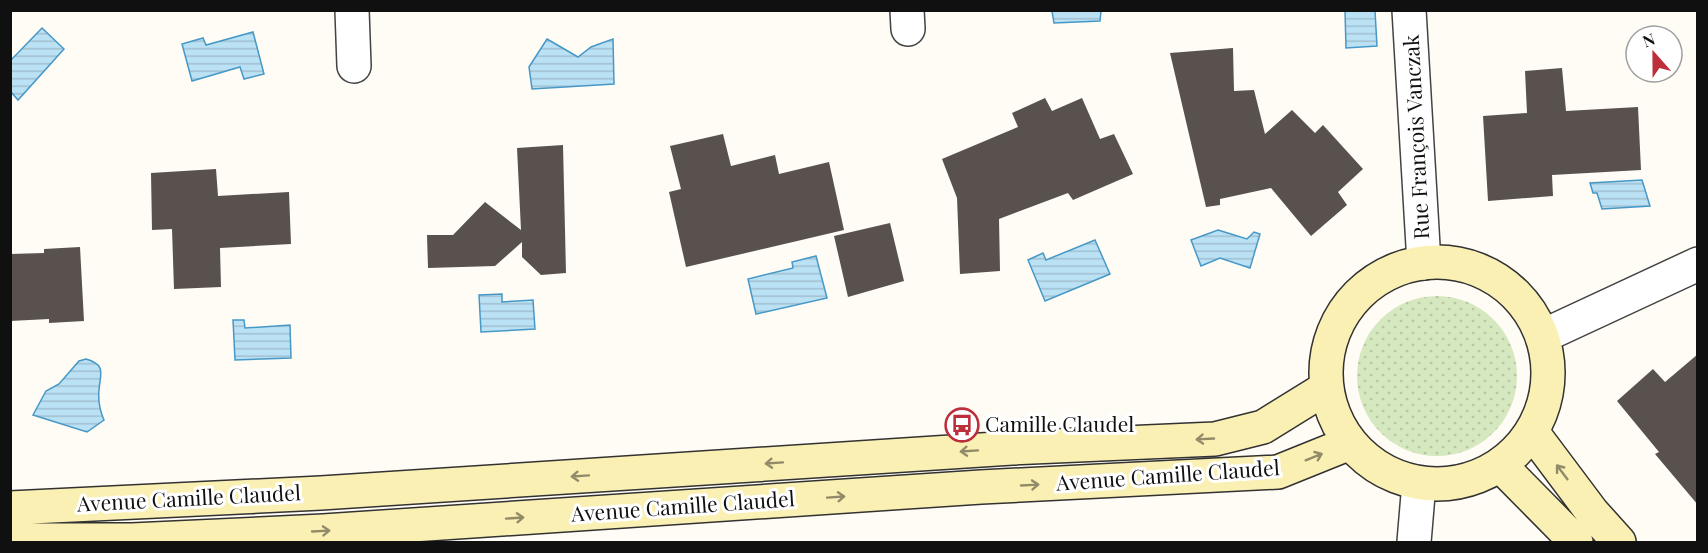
<svg xmlns="http://www.w3.org/2000/svg" width="1708" height="553" font-family="'Playfair Display',serif">
<style>
.grass{fill:url(#grass-dots)}
.water{fill:url(#water-rules);stroke:#4698c7;stroke-width:1.5}
.building{fill:#59514d}
.lines{fill:none;stroke-linecap:round;stroke-linejoin:round}
.street-casing{stroke:#434343;stroke-width:36}
.secondary-casing{stroke:#323232;stroke-width:36}
.street{stroke:#fff;stroke-width:33}
.secondary{stroke:#fbf0b3;stroke-width:33}
.oneway{stroke:#918b6a}
.labels{text-anchor:middle;stroke-width:6;stroke-linejoin:round;paint-order:stroke}
.street-label{font-size:21px;fill:#101010;stroke:#fff}
.poi-label{font-size:21px;fill:#101010;stroke:#fff;text-anchor:start}
</style>
<defs>
<pattern id="grass-dots" width="8" height="8" patternUnits="userSpaceOnUse" patternTransform="scale(1.5)"><rect width="8" height="8" fill="#d6e8bf"/><path d="M2 2h.1M6 6h.1" fill="none" stroke="#b7c6a3" stroke-width="1.8" stroke-linecap="round"/></pattern>
<pattern id="water-rules" width="6" height="5" patternUnits="userSpaceOnUse" patternTransform="scale(1.5)"><rect width="6" height="5" fill="#bbe1f4"/><path d="M0 2.5h6" fill="none" stroke="#a0c0d0"/></pattern>
</defs>
<rect width="100%" height="100%" fill="#fefcf5"/>
<path class="grass" d="M1357 376a80 80 0 1 1 160 0a80 80 0 1 1-160 0Z"/>
<path class="water" d="M1052,11H1101L1100,21L1054,23Z
M1345,11H1375L1377,46L1346,48Z
M42,28L64,49L18,100L11,92V60Z
M253,32L264,74L244,79L240,67L192,81L182,44L203,38L206,45Z
M547,39L578,57L591,47L613,39L614,84L532,89L529,67Z
M1642,180L1650,206L1602,209L1597,193H1593L1590,183Z
M1218,230L1247,239L1254,232L1260,234L1250,268L1220,258L1201,266L1191,240Z
M1095,240L1110,274L1045,301L1028,260L1043,253L1046,260Z
M816,256L827,298L756,314L748,279L793,268L792,262Z
M502,294V302L533,300L535,329L481,332L479,295Z
M233,320H244L245,328L290,325L291,358L235,360Z
M86,359C107,365 100,374 99,390C98,400 100,411 104,420L87,432L33,415L46,391L59,384L79,361Z"/>
<path class="building" d="M1233,48L1234,91L1254,90L1265,134L1292,110L1315,133L1323,125L1363,169L1338,192L1347,205L1311,236L1271,188L1220,199V205L1206,207L1170,53Z
M1562,68L1566,111L1638,107L1641,170L1552,175L1553,196L1488,201L1483,116L1527,113L1525,71Z
M1045,98L1052,111L1082,98L1100,139L1114,134L1133,174L1073,200L1068,193L999,219L1000,271L960,274L957,198L942,159L1018,127L1012,113Z
M723,134L731,166L775,155L779,174L829,162L844,230L686,267L669,192L681,189L670,146Z
M563,145L566,273L541,275L522,257V242L495,266L428,268L427,235H453L485,202L521,230L517,148Z
M216,169L218,196L289,192L291,244L220,248L221,287L174,289L172,229L152,230L151,173Z
M890,223L904,281L848,297L834,236Z
M80,247L84,321L49,323V319L10,321V254L44,253V249Z
M1698,354V505L1655,454L1659,452L1617,401L1653,369L1665,382Z"/>
<g class="lines">
<defs>
<path id="street" d="M352,10L354,66
M907,10L908,29
M1409,10L1424,263
M1543,336L1698,264
M1414,542L1419,483"/>
<path id="secondary" d="M1326 373a111 111 0 1 1 222 0a111 111 0 1 1-222 0Z
M1532,432L1592,512L1619,542
M1500,465L1576,542
M10,508L321,493L1012,448L1215,439L1263,427L1326,388
M10,540H132L323,531L981,487L1278,472L1350,443"/>
</defs>
<use href="#street" class="street-casing"/>
<use href="#secondary" class="secondary-casing"/>
<use href="#street" class="street"/>
<use href="#secondary" class="secondary"/>
</g>
<defs><path id="oneway-shaft" d="M-6 0H5M1.5-3L5.5 0L1.5 3" fill="none" stroke-width="1.6" stroke-linecap="round" stroke-linejoin="round" transform="scale(1.5)"/></defs>
<g class="oneway">
<use href="#oneway-shaft" transform="translate(1205 439) rotate(177)"/>
<use href="#oneway-shaft" transform="translate(969 451) rotate(176)"/>
<use href="#oneway-shaft" transform="translate(1314 457) rotate(-22)"/>
<use href="#oneway-shaft" transform="translate(774 463) rotate(176)"/>
<use href="#oneway-shaft" transform="translate(1562 472) rotate(-127)"/>
<use href="#oneway-shaft" transform="translate(580 476) rotate(176)"/>
<use href="#oneway-shaft" transform="translate(1030 485) rotate(-3)"/>
<use href="#oneway-shaft" transform="translate(836 497) rotate(-4)"/>
<use href="#oneway-shaft" transform="translate(515 518) rotate(-4)"/>
<use href="#oneway-shaft" transform="translate(321 531) rotate(-3)"/>
</g>
<defs>
<symbol id="bus-ring" viewBox="-11 -11 22 22"><circle r="9.5" fill="#fff" stroke="#bb2e3a" stroke-width="1.5"/><path d="M-5-6H5V4H4V6H2V4H-2V6H-4V4H-5ZM-3.5-4V0h7V-4ZM-3.5 1.2v1.5H-2V1.2ZM2 1.2v1.5H3.5V1.2Z" fill="#bb2e3a"/></symbol>
</defs>
<g fill-rule="evenodd">
<use href="#bus-ring" x="943" y="406" width="38" height="38"/>
</g>
<g class="labels">
<g class="street-label">
<text transform="translate(1417 137) rotate(-93)" y="7">Rue François Vanczak</text>
<text transform="translate(1168 476) rotate(-4)" y="7">Avenue Camille Claudel</text>
<text transform="translate(189 499) rotate(-3)" y="7">Avenue Camille Claudel</text>
<text transform="translate(683 507) rotate(-4)" y="7">Avenue Camille Claudel</text>
</g>
<g class="poi-label">
<text x="985" y="432">Camille Claudel</text>
</g>
</g>
<rect width="1708" height="553" fill="none" stroke="#101010" stroke-width="24"/>
<g transform="translate(1654 54) rotate(339)"><circle r="28" fill="#ffffff" stroke="#9f9f9f" stroke-width="1.5"/>
<path d="M0-4.5L10 22L0 15L-10 22Z" fill="#bb2e3a"/>
<text y="-9" font-size="16" font-weight="bold" text-anchor="middle" fill="#101010">N</text>
</g>
</svg>
